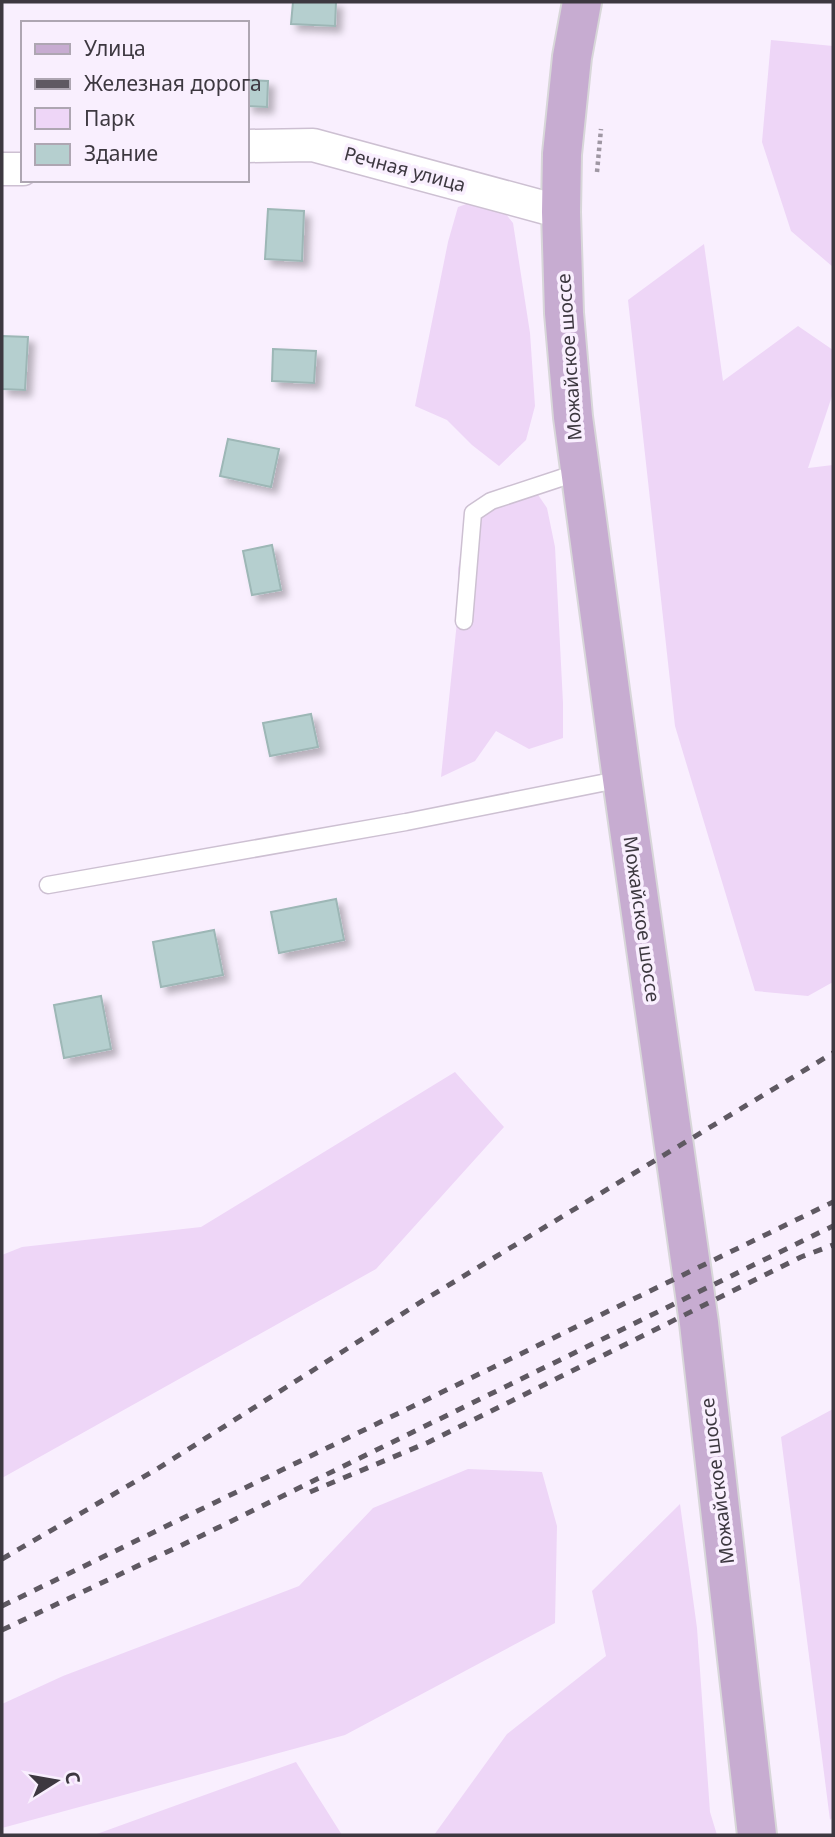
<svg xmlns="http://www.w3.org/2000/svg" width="835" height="1837" font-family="'Noto Sans',sans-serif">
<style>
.green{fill:#eed6f7}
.building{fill:#b5cfcf;stroke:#9db7b6;stroke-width:2;filter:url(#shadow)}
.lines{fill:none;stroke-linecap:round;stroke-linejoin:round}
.lane-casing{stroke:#cdc0d2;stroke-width:19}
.street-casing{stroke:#cdc0d2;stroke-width:35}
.primary-casing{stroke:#d8d7d9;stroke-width:42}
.path{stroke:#9f97a3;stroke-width:4.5;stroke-dasharray:3.5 3.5;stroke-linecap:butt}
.lane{stroke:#fff;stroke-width:16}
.street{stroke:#fff;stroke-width:32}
.primary{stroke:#c7acd1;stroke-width:38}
.rail{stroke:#5f5962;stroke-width:5;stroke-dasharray:9 9;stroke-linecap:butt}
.labels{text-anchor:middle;stroke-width:7;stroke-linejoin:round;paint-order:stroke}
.street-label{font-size:19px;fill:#3d3840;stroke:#f9effe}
</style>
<defs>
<filter id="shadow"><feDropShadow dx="6" dy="6" stdDeviation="3.5" flood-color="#0004"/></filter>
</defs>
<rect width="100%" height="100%" fill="#f9effe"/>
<path class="green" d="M771,40L833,46V267L791,231L762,142Z
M491,195L513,223L530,333L535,406L526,440L499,466L472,445L447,420L415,406L448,242L458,207Z
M704,244L723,381L798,326L833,350V393L808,468L833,465V982L808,996L755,991L675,726L628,300Z
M528,480L547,508L555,547L563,703V738L529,749L496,731L475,761L441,777L459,602L458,568L466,536L486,506Z
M455,1072L504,1127L376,1269L2,1478V1255L22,1247L201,1227Z
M833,1409V1817L830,1820L781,1437Z
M468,1469L542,1472L557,1526L555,1623L345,1735L2,1828V1704L63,1676L299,1586L373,1508Z
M680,1504L697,1628L710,1812L717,1835H434L507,1734L606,1656L592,1591Z
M296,1762L342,1835H94Z"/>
<path class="building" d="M293,2H336L335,26L291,24Z
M247,80L268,81L267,107L247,106Z
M268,209L304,211L302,261L265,259Z
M2,336L28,337L25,390L2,389Z
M273,349L316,351L314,383L272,381Z
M228,439L279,449L271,487L220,476Z
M272,545L281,590L252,595L243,551Z
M311,714L318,747L270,756L263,723Z
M336,899L344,940L279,953L271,912Z
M214,930L223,975L161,987L153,942Z
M101,996L111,1049L64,1058L54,1005Z"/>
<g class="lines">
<defs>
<path id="lane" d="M464,621L473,513L491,501L579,472
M48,885L406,822L622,779"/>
<path id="street" d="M247,146L313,145L561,212
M2,169H23"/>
<path id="primary" d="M582,2L572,57L562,154L561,212L564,313L573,417L622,779L699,1323L757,1835"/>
</defs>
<use href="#lane" class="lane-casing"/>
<use href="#street" class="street-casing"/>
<use href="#primary" class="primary-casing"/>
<path class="path" d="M597,172L601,129"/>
<use href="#lane" class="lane"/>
<use href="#street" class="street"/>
<use href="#primary" class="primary"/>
<path class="rail" d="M310,1492L429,1442L801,1257L833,1245
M2,1559L157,1469L424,1300L833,1053
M2,1606L833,1202
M2,1630L203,1535L833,1226"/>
</g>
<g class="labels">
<g class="street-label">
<text transform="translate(405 169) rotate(15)" y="7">Речная улица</text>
<text transform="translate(569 357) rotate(-94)" y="7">Можайское шоссе</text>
<text transform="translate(642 919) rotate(82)" y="7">Можайское шоссе</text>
<text transform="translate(717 1481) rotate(-97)" y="7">Можайское шоссе</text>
</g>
</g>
<rect width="835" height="1837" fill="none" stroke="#3d3840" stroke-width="7"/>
<rect x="21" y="21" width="228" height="161" fill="#f9effe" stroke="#aea6b2" stroke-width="2"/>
<rect x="35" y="44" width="35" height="10" fill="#c7acd1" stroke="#aea6b2" stroke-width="2"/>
<text x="84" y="56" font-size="21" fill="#3d3840">Улица</text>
<rect x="35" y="79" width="35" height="10" fill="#5f5962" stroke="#aea6b2" stroke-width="2"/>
<text x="84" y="91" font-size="21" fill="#3d3840">Железная дорога</text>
<rect x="35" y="108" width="35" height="21" fill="#eed6f7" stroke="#aea6b2" stroke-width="2"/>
<text x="84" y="126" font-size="21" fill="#3d3840">Парк</text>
<rect x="35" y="144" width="35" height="21" fill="#b5cfcf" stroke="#aea6b2" stroke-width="2"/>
<text x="84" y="161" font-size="21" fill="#3d3840">Здание</text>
<g transform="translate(56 1781) rotate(79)" stroke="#f9effe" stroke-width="5" paint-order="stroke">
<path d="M0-5L12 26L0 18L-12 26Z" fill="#3d3840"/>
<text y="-10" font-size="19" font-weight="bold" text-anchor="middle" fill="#3d3840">С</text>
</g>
</svg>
